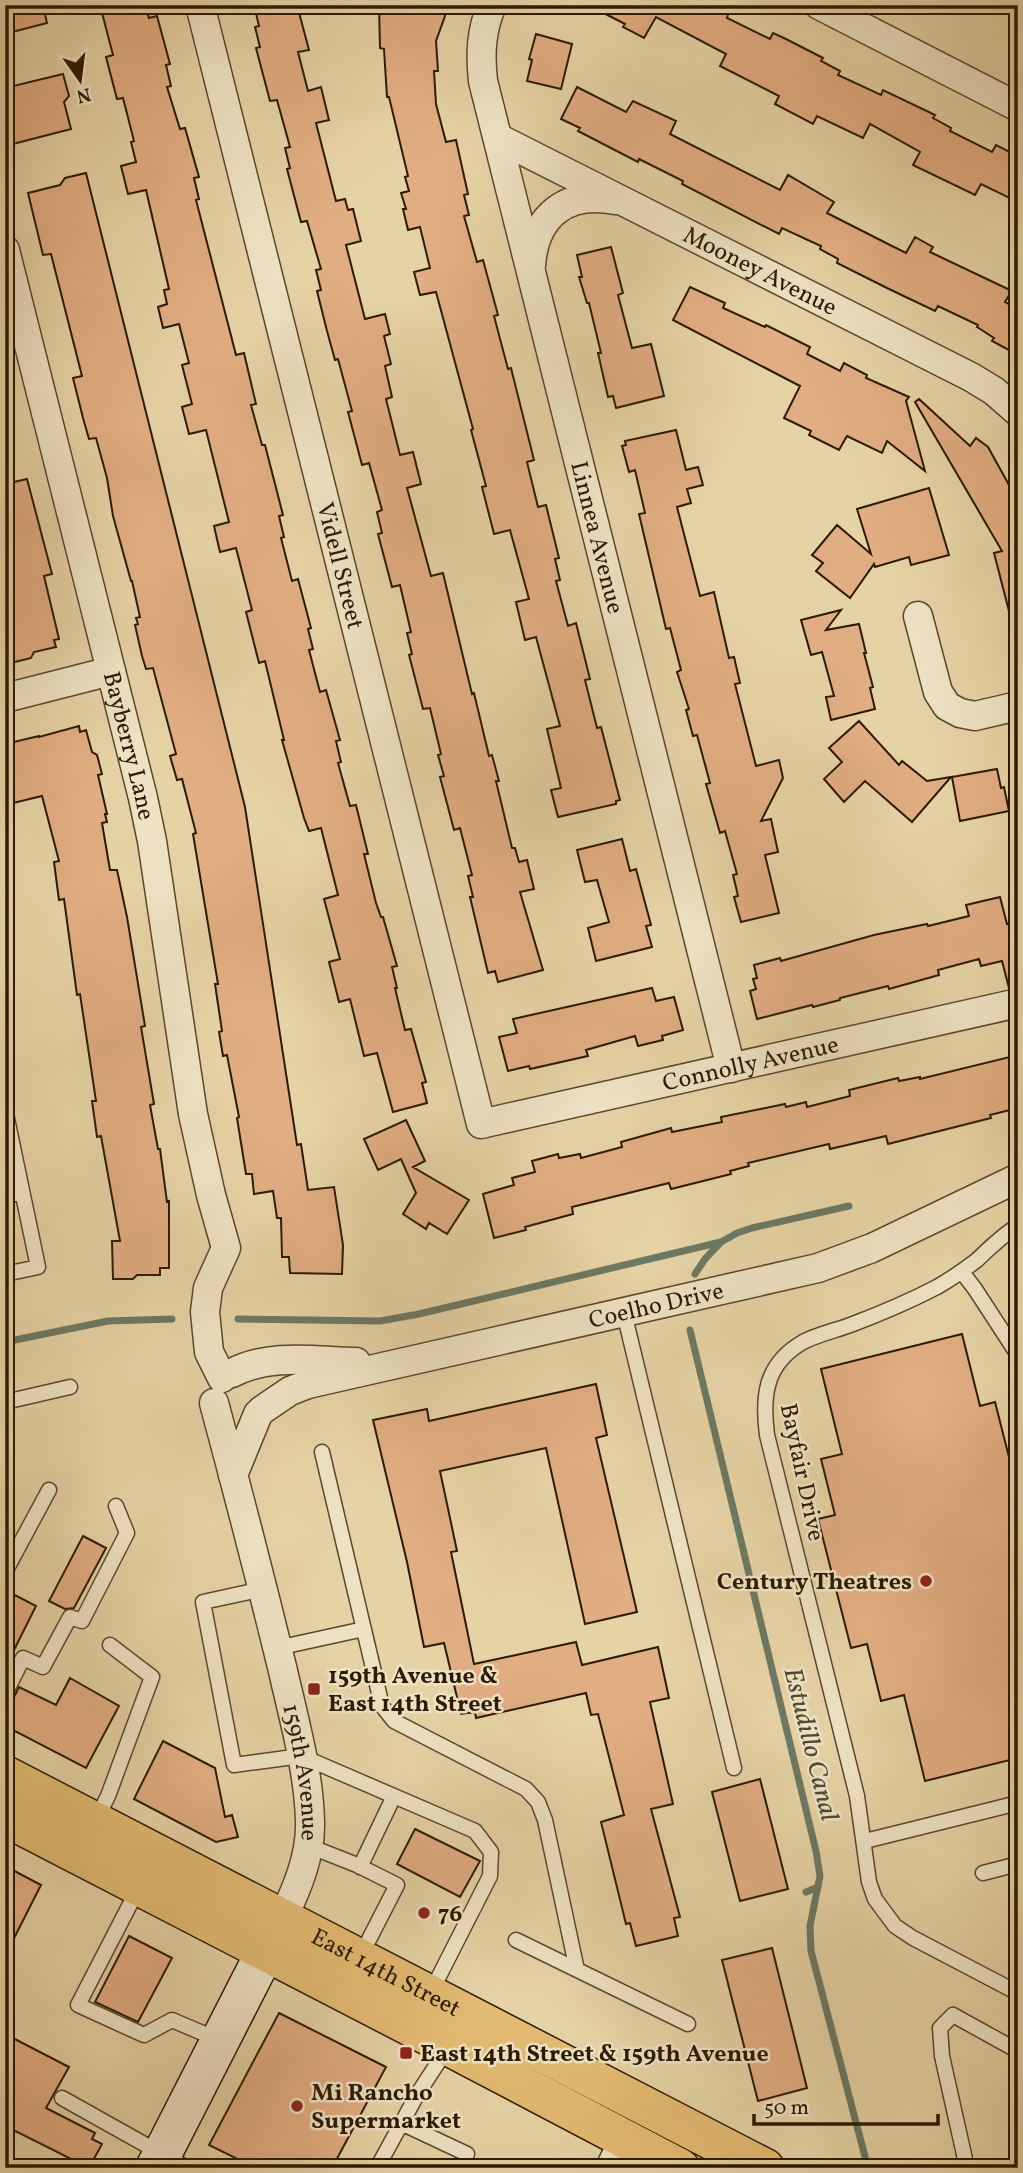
<svg xmlns="http://www.w3.org/2000/svg" width="1023" height="2173" font-family="Vollkorn,serif">
<style>
.lines{fill:none;stroke-linecap:round;stroke-linejoin:round}
.stream{stroke:#6c7964;stroke-width:7}
.building{fill:#e1ad82;stroke:#2c1a02;stroke-width:2}
.lane-casing{stroke:#5a482b;stroke-width:17}
.street-casing{stroke:#5a482b;stroke-width:31}
.secondary-casing{stroke:#2c1a02;stroke-width:41}
.primary-casing{stroke:#2c1a02;stroke-width:41}
.lane{stroke:#efe2c4;stroke-width:14}
.street{stroke:#efe2c4;stroke-width:28}
.secondary{stroke:#efe2c4;stroke-width:38}
.primary{stroke:#e3ba72;stroke-width:38}
.rail-casing{stroke:#2c1a02;stroke-width:8}
.rail{stroke:#efe2c4;stroke-width:5;stroke-dasharray:16;stroke-linecap:butt}
.poi-dot{fill:#8f2418;stroke:#efe2c4;stroke-width:2.5}
.labels{text-anchor:middle;stroke-width:5;stroke-linejoin:round;paint-order:stroke}
.street-label{font-size:24px;fill:#2c1a02;stroke:#efe2c4}
.poi-label{font-size:24px;font-weight:bold;fill:#2c1a02;stroke:#efe2c4;text-anchor:start}
.water-label{font-size:26px;font-style:italic;fill:#4c4933;stroke:#efe2c4}
</style>
<rect width="100%" height="100%" fill="#e6d3a5"/>
<filter id="stains"><feTurbulence type="fractalNoise" baseFrequency=".00286" numOctaves="4"/><feColorMatrix values="0 0 0 0 .2 0 0 0 0 .09 0 0 0 0 .02 0 0 0 .5 -.17"/></filter>
<radialGradient id="worn" r=".72"><stop offset=".6" stop-color="#630" stop-opacity="0"/><stop offset="1" stop-color="#630" stop-opacity=".3"/></radialGradient>
<g class="lines">
<path class="stream" d="M695,1274L705,1259L720,1243
M238,1319L380,1321L419,1314L721,1242L737,1233L752,1228L849,1206
M690,1330L816,1851L820,1876L810,1926L811,1951L868,2168
M5,1342L108,1321L172,1319
M806,1892L818,1887"/>
</g>
<path class="building" d="M12,5H43L47,23L12,32L7,11L13,9Z
M100,5H145L149,18L157,16L170,64L166,65L171,86L167,87L180,129L185,128L199,177L194,178L199,199L196,200L236,355L244,353L256,404L251,405L262,445H265L283,515L279,516L284,537L281,538L292,581L298,579L311,628L308,629L313,649L309,650L320,692L326,690L340,740L336,741L341,762L338,763L350,806L356,805L368,854H364L376,903L381,917H383L397,966L392,967L397,988H395L405,1030L411,1029L426,1082L422,1083L427,1103L393,1112L377,1053L364,1056L350,999L339,1002L329,962L340,959L324,899L338,895L321,828L309,831L304,818L282,740H284L265,661L259,663L246,612L252,610L236,548L220,552L214,526L229,522L206,430L189,434L182,407L192,404L182,365L189,363L179,324L163,328L158,307L167,304L164,290L169,289L146,190L128,194L121,166L136,162L131,142L134,141L123,98L117,99L106,57L113,55Z
M254,5H297L309,50L298,52L308,91L321,87L329,120L316,123L336,201L345,199L348,210L353,209L361,241L346,245L365,319L385,314L390,334L384,336L391,364L385,366L392,397L386,399L400,455L413,452L421,484L407,488L431,576L443,573L472,694L474,693L489,756L492,755L499,781H496L512,848H515L519,862L527,860L534,889L520,892L543,970L498,982L495,971L488,973L470,897H473L468,876L472,875L460,828L454,830L440,777L444,776L438,755L441,754L430,708L423,709L409,655L412,654L407,633L411,632L400,585L392,587L378,534L382,533L377,512L382,510L369,463L362,465L348,412L352,411L338,359L335,360L327,331L317,291L321,290L316,270L321,269L307,221L301,222L287,169L290,168L285,148L290,147L277,100L270,101L256,48L260,47L255,27L259,26Z
M379,5H449L436,41L438,71H434L436,104L446,142L456,140L468,194L464,195L469,215L464,216L477,262L483,260L498,315L494,316L508,369L511,368L534,460L527,462L538,507L546,505L559,558L555,559L560,580L556,581L568,626L576,623L590,679L585,680L597,728L601,727L620,800L616,801V804L558,817L551,790L561,788L547,729L560,726L536,637L525,640L516,602L529,599L510,530L494,534L482,487L486,486L471,430L473,429L436,292L420,295L414,272L430,268L420,227L408,230L403,209H406L401,193L409,191L405,177L408,176L389,97H387L384,49L380,48Z
M588,5H710L728,15L727,18L770,39L773,33L786,39L823,58L821,61L840,71L838,75L881,95L883,90L935,115L933,118L951,128L950,131L992,152L996,145L1018,156V202L981,184L975,195L913,165L920,152L870,124L863,138L817,116L813,124L775,104L779,96L720,66L726,54L656,17L644,38L623,27L625,24Z
M536,34L572,44L561,89L527,81L532,60L529,59Z
M63,74L69,96L64,102L71,129L9,145L5,130V88Z
M577,87L626,112L633,101L676,121L670,134L780,190L788,175L834,202L827,213L890,245L906,253L915,237L933,247L930,252L1012,291L1005,302L1018,309V355L992,341L994,338L977,327L978,325L938,306L935,311L889,289L837,263L838,259L820,249L821,246L782,228L779,234L682,184L683,181L639,159L638,162L578,131L580,128L561,119Z
M86,173L245,807L297,1145L301,1144L308,1190L334,1187L343,1245L342,1274L290,1273L289,1257H282L281,1218H277L273,1191L254,1194L252,1174H246L237,1118L239,1117L227,1055L223,1056L219,1032L222,1031L215,984H218L193,834L196,833L182,779L177,780L170,756L176,754L153,668L146,669L142,656L135,625L138,624L136,618L140,617L132,581H131L113,516L107,478L96,438L89,439L83,418L73,378L82,376L51,254L43,255L28,193L60,185L65,178Z
M611,247L623,293L618,295L632,348L651,344L664,396L616,408L613,396L608,397L598,353H601L589,303H587L579,277H582L577,255Z
M690,287L725,303L723,308L765,327L766,325L810,347L807,354L840,371L844,363L867,375L866,378L909,397L906,401L925,471L887,441L882,453L847,436L839,450L809,435L811,431L784,418L800,386L673,320Z
M919,399L970,446L976,438L988,447L1014,494L1011,496L1018,510V618L1011,619L994,553L1002,551L915,402Z
M676,430L686,470L698,467L703,485L687,489L691,503L677,507L700,596L714,592L729,658L734,657L740,683L735,684L756,766L779,760L783,778L761,821L771,819L778,852L765,855L779,913L741,922L734,897L738,896L733,875L737,874L725,831L720,833L706,784L710,783L697,735L693,736L686,710L689,709L677,672L681,670L670,628L666,629L639,514L645,513L635,470L629,472L622,446L626,445L625,441Z
M27,479L52,574L44,576L59,639L54,640L56,647L34,652L31,658L11,663L5,640V484Z
M929,488L949,555L911,565L909,557L875,567L874,564L850,598L816,571L823,563L812,555L837,525L871,554L857,509Z
M841,610L826,630L859,624L866,653H864L873,687L870,688L875,709L831,720L826,697L834,696L822,652L811,655L801,620Z
M859,721L899,765L902,761L927,781L951,777L912,822L865,781L844,802L824,779L842,762L829,748Z
M79,726L80,732L86,730L92,752L97,755L102,774L98,775L107,814H105L107,822L102,823L110,870H117L127,917L145,1026L141,1027L154,1104L150,1105L158,1149H160L167,1202L169,1201V1268H160V1275H137L133,1279H113L112,1241H120L101,1136L97,1137L92,1101H96L80,994L77,995L64,899L59,900L54,862L59,861L42,796L5,805V744L39,736V737Z
M997,769L1001,788L1004,787L1009,811L960,821L952,777Z
M622,839L630,871L636,869L651,925L646,926L652,947L596,961L588,928L609,922L597,880L585,882L577,850Z
M1000,897L1007,924L1018,922V987L1009,988L1002,961L981,966L979,959L938,970L939,975L889,989L888,986L840,998V1000L813,1007L812,1005L757,1019L750,991L756,989L753,979L757,978L754,965L780,958L781,961L874,935L927,924L928,926L969,916L966,905Z
M652,988L656,1001L674,997L683,1030L662,1036L663,1040L638,1046L635,1036L586,1050L588,1056L530,1069L529,1066L508,1071L499,1037L517,1033L513,1019Z
M1018,1055V1108L990,1115L991,1118L888,1144L886,1136L830,1149L829,1144L748,1163L749,1166L730,1171L731,1174L671,1189L669,1183L572,1207L573,1214L525,1227L526,1230L494,1238L483,1194L514,1185L512,1178L535,1172L532,1161L558,1154L559,1158L580,1154L581,1158L622,1147L621,1142L671,1128L672,1132L722,1122L721,1117L785,1104L786,1107L806,1102L807,1107L850,1096L849,1090L898,1078L899,1081L920,1077V1079Z
M406,1120L425,1161L413,1167L469,1200L447,1234L429,1223L426,1229L403,1214L416,1193L401,1159L378,1170L364,1139Z
M962,1334L980,1406L995,1402L1010,1461L1018,1459V1758L925,1781L904,1695L881,1701L867,1644L851,1648L818,1519L835,1515L821,1459L842,1454L821,1369Z
M596,1384L607,1435L596,1438L637,1612L585,1624L546,1448L440,1471L457,1551L451,1552L474,1664L576,1642L582,1665L658,1647L669,1698L650,1702L673,1804L651,1809L680,1917L674,1918L678,1936L636,1946L630,1923L626,1924L601,1822L624,1815L598,1714L591,1715L586,1693L476,1718L475,1712L461,1714L444,1643L424,1647L407,1562L373,1420L427,1409L429,1421Z
M83,1536L106,1548L74,1608L65,1609L49,1601Z
M5,1590L36,1606L5,1668Z
M70,1678L119,1706L86,1768L5,1726V1704L13,1699L19,1687L56,1705Z
M163,1741L215,1768L225,1817L232,1815L238,1837L216,1842L134,1799Z
M760,1779L788,1889L740,1901L712,1792Z
M415,1829L480,1861L460,1897L397,1864Z
M5,1866L41,1885L5,1956Z
M129,1936L172,1958L138,2022L95,2002Z
M772,1948L807,2088L758,2101L722,1960Z
M279,2013L386,2067L332,2168H256L209,2145Z
M5,2034L69,2067L46,2108L95,2133L92,2139L102,2144L89,2168L5,2126Z"/>
<g class="lines">
<defs>
<path id="lane" d="M5,1109L38,1267L5,1274
M5,1196L22,1192
M1018,1226C1002,1235 990,1248 977,1260C964,1270 951,1279 937,1287C910,1301 882,1313 853,1324C838,1330 818,1334 803,1342C765,1364 762,1396 767,1435L857,1796L869,1882L875,1899L895,1926L913,1938L1018,1993
M962,1272L975,1289L1018,1355
M624,1313L734,1768
M5,1402L70,1387
M322,1452L382,1706L394,1721L526,1789L538,1802L545,1820L577,1970
M5,1572L49,1490
M263,1589L203,1602L234,1765L301,1756L475,1831L491,1852L490,1876L430,1994
M277,1648L364,1629
M5,1694L23,1658L43,1667L70,1617L82,1621L127,1533L116,1506
M96,1820L108,1796L152,1677L110,1645
M865,1841L1018,1803
M309,1846L357,1865L397,1885L360,1957
M360,1867L394,1796
M983,1873L1018,1864
M139,1887L78,2005L144,2035L172,2020L219,2040
M516,1940L688,2024
M62,2098L187,2168
M401,2123L467,2154
M377,2168L417,2095L448,2047
M967,2168L942,2056L940,2028L953,2015L1018,2051"/>
<g id="street">
<path id="s1" d="M200,5L481,1124L1018,1003"/>
<path id="s2" d="M492,5C481,30 480,54 483,81L731,1068"/>
<path d="M819,5L1018,107"/>
<path id="s3" d="M498,138L971,377L994,391L1018,412"/>
<path id="s4" d="M5,250L143,798L152,841L193,1114L211,1195L226,1248L208,1288L205,1312L209,1352L222,1378"/>
<path d="M531,265C535,215 566,191 615,200"/>
<path d="M918,616L938,692L947,706L960,713L975,716L1018,706"/>
<path d="M5,698L111,671"/>
<path d="M232,1373C269,1353 315,1361 356,1362"/>
<path id="s5" d="M214,1403C238,1492 261,1581 283,1671C294,1720 309,1772 310,1822C311,1856 297,1888 283,1918"/>
<path id="s6" d="M262,1410L290,1391L308,1384L818,1268L872,1248L1018,1178"/>
<path d="M233,1475L258,1414"/>
<path d="M610,2168L624,2139"/>
</g>
<path id="secondary" d="M155,2168L280,1923"/>
<g id="primary">
<path id="s7" d="M5,1775L765,2168"/>
<path d="M5,1817L448,2046L680,2168"/>
</g>
</defs>
<use href="#lane" class="lane-casing"/>
<use href="#street" class="street-casing"/>
<use href="#secondary" class="secondary-casing"/>
<use href="#primary" class="primary-casing"/>
<use href="#lane" class="lane"/>
<use href="#street" class="street"/>
<use href="#secondary" class="secondary"/>
<use href="#primary" class="primary"/>
<defs>
<path id="rail" d="M1001,5L1018,12"/>
</defs>
<use href="#rail" class="rail-casing"/>
<use href="#rail" class="rail"/>
</g>
<g class="poi-dot">
<circle cx="926" cy="1581" r="7"/>
<rect x="307" y="1682" width="14" height="14" rx="3.5"/>
<circle cx="424" cy="1913" r="7"/>
<rect x="399" y="2046" width="14" height="14" rx="3.5"/>
<circle cx="297" cy="2106" r="7"/>
</g>
<g class="labels">
<g class="street-label">
<text dy="8" stroke="none"><textPath href="#s3" startOffset="294">Mooney Avenue</textPath></text>
<text dy="8" stroke="none"><textPath href="#s2" startOffset="548">Linnea Avenue</textPath></text>
<text dy="8" stroke="none"><textPath href="#s1" startOffset="578">Videll Street</textPath></text>
<text dy="8" stroke="none"><textPath href="#s4" startOffset="511">Bayberry Lane</textPath></text>
<text dy="8" stroke="none"><textPath href="#s1" startOffset="1430">Connolly Avenue</textPath></text>
<text dy="8" stroke="none"><textPath href="#s6" startOffset="410">Coelho Drive</textPath></text>
<text transform="translate(803 1472) rotate(78)" y="8">Bayfair Drive</text>
<text dy="8" stroke="none"><textPath href="#s5" startOffset="380">159th Avenue</textPath></text>
<text dy="8" stroke="none"><textPath href="#s7" startOffset="429">East 14th Street</textPath></text>
</g>
<g class="poi-label">
<text x="912" y="1589" text-anchor="end">Century Theatres</text>
<text x="328" y="1683">159th Avenue &amp;<tspan x="328" dy="28">East 14th Street</tspan></text>
<text x="438" y="1921">76</text>
<text x="420" y="2061">East 14th Street &amp; 159th Avenue</text>
<text x="311" y="2100">Mi Rancho<tspan x="311" dy="28">Supermarket</tspan></text>
</g>
<g class="water-label">
<text transform="translate(812 1744) rotate(76)" y="9">Estudillo Canal</text>
</g>
</g>
<rect width="1023" height="2173" fill="none" stroke="#e6d3a5" stroke-width="28"/>
<rect x="7" y="7" width="1009" height="2159" fill="none" stroke="#2c1a02" stroke-width="3.5"/>
<rect x="14" y="14" width="995" height="2145" fill="none" stroke="#2c1a02" stroke-width="2"/>
<g transform="translate(80 80) rotate(166)" stroke="#efe2c4" stroke-width="5" paint-order="stroke">
<path d="M0-5L12 26L0 18L-12 26Z" fill="#2c1a02"/>
<text y="-10" font-size="19" font-weight="bold" text-anchor="middle" fill="#2c1a02">N</text>
</g>
<path d="M754 2114v10h184v-10" fill="none" stroke="#2c1a02" stroke-width="3.5"/>
<text x="764" y="2114" font-size="21" fill="#2c1a02" stroke="#efe2c4" stroke-width="5" paint-order="stroke">50 m</text>
<rect width="100%" height="100%" filter="url(#stains)"/>
<rect width="100%" height="100%" fill="url(#worn)"/>
</svg>
